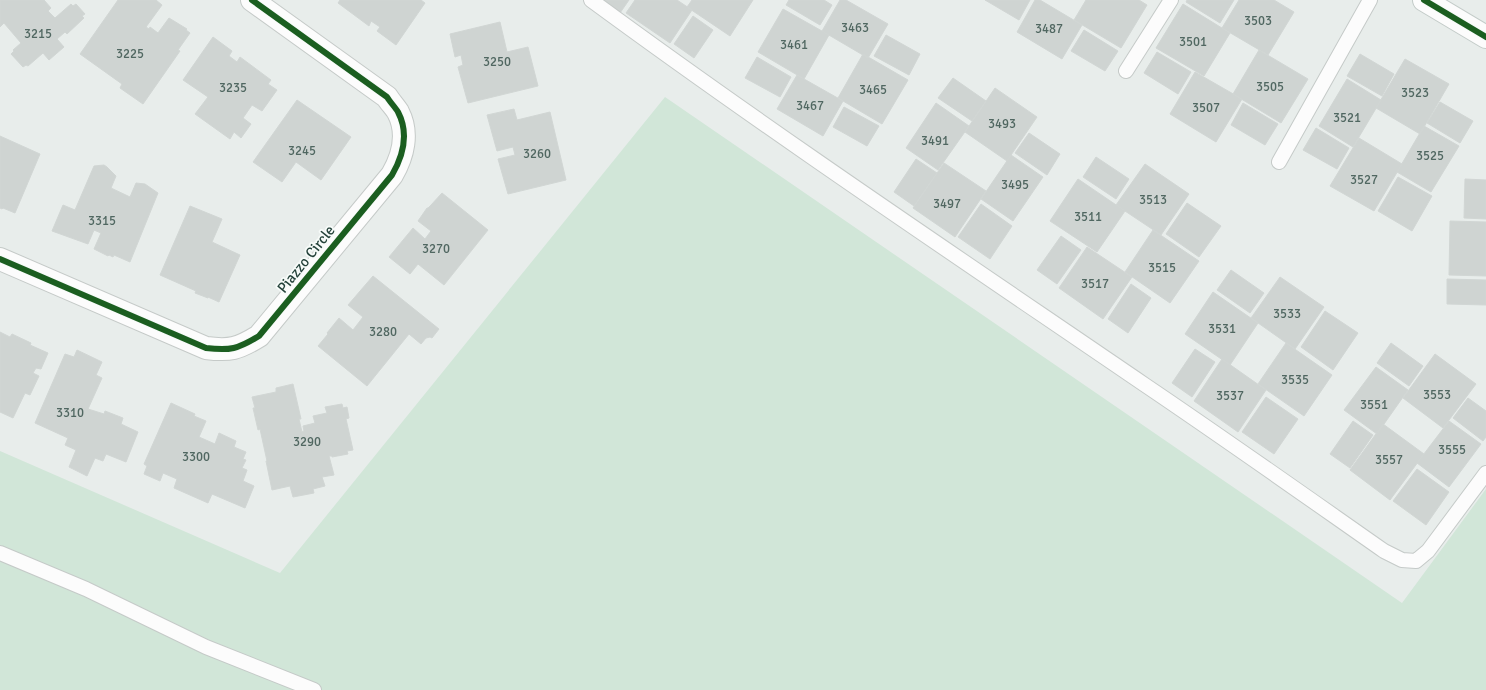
<svg xmlns="http://www.w3.org/2000/svg" width="1486" height="690" font-family="Signika,sans-serif">
<style>
.green{fill:#d1e6d8}
.building{fill:#cfd4d2;stroke:#d1d6d4}
.lines{fill:none;stroke-linecap:round;stroke-linejoin:round}
.lane-casing{stroke:#c5cac8;stroke-width:16}
.street-casing{stroke:#c5cac8;stroke-width:24}
.secondary-casing{stroke:#c3cbc8;stroke-width:24}
.lane{stroke:#fcfcfc;stroke-width:14}
.street{stroke:#fcfcfc;stroke-width:22}
.secondary{stroke:#fcfcfc;stroke-width:22}
.cycleway-casing{stroke:#f7fbf9;stroke-width:8}
.cycleway{stroke:#1b5e20;stroke-width:6}
.labels{text-anchor:middle;stroke-width:3.5;stroke-linejoin:round;paint-order:stroke}
.number-label{font-size:13px;fill:#506761}
.street-label{font-size:15px;fill:#24423a;stroke:#f7fbf9}
</style>
<rect width="100%" height="100%" fill="#e8edeb"/>
<path class="green" d="M665,97L1402,603L1486,489V690H0V451L280,573Z"/>
<path class="building" d="M0,0H44L51,8L48,11L55,18L71,4L73,6L76,4L85,14L82,16L84,18L67,34L65,32L57,39L64,47L49,60L43,53L28,66L26,65L23,67L11,54L14,51L13,50L21,43L4,23L0,27Z
M118,0H156L162,5L146,27L149,29L150,27L158,33L169,18L187,29L186,30L190,33L178,50L180,51L143,104L120,88L122,84L80,54Z
M340,0H421L425,3L396,45L377,31L380,27L371,21L369,26L338,3Z
M602,0H629L620,13Z
M635,0H677L692,10L670,43L626,13Z
M692,0H753L730,36L687,7Z
M789,0H824L832,5L820,25L786,5Z
M840,0H846L888,24L868,58L822,31Z
M985,0H1030L1019,20Z
M1035,0H1040L1082,25L1062,59L1017,32Z
M1086,0H1139L1147,5L1121,48L1074,20Z
M1187,0H1234L1220,23L1186,2Z
M1239,0H1274L1294,12L1268,55L1222,28Z
M1183,4L1230,33L1204,76L1156,48Z
M783,9L829,35L804,79L758,52Z
M693,16L713,30L694,58L674,44Z
M500,22L507,52L528,47L538,86L468,103L458,67L463,65L461,55L455,57L450,34Z
M1084,30L1118,51L1105,71L1071,51Z
M886,35L920,54L909,75L874,56Z
M213,37L232,51L229,56L237,62L240,57L271,80L268,84L277,90L262,111L252,105L243,118L251,124L241,138L234,132L230,139L195,114L208,97L183,80Z
M1259,50L1308,79L1281,123L1233,94Z
M1157,52L1191,72L1178,94L1144,73Z
M863,54L908,80L882,124L838,98Z
M1360,54L1394,74L1382,96L1347,76Z
M757,57L791,77L780,97L745,78Z
M1405,59L1449,84L1420,134L1376,108Z
M1195,72L1242,99L1216,142L1170,114Z
M797,75L843,101L823,136L777,109Z
M953,78L986,101L972,121L938,98Z
M1347,79L1381,100L1353,147L1319,126Z
M995,88L1037,117L1007,161L965,132Z
M297,100L351,137L321,180L296,162L282,182L253,162Z
M1440,102L1473,121L1460,143L1427,123Z
M936,103L969,126L938,170L906,148Z
M1243,103L1278,124L1265,145L1231,125Z
M844,107L879,126L867,146L833,127Z
M514,109L517,120L550,112L566,180L508,194L498,159L515,155L513,147L497,151L487,115Z
M1424,126L1459,146L1431,192L1397,172Z
M1316,128L1349,148L1337,169L1303,150Z
M1029,133L1060,154L1047,175L1015,153Z
M0,136L40,154L15,213L3,208L2,209L0,208Z
M1359,138L1402,164L1374,211L1330,186Z
M1011,155L1043,177L1013,221L981,199Z
M1096,157L1129,179L1116,199L1083,177Z
M916,159L937,173L914,206L894,192Z
M944,163L986,191L955,237L913,208Z
M1145,164L1189,194L1161,235L1116,205Z
M104,165L107,167L116,176L111,188L130,197L136,183L145,184L158,193L130,262L114,255L113,257L109,255L108,256L94,249L101,233L94,230L88,244L52,231L63,205L75,210L94,166Z
M1398,177L1432,196L1412,231L1378,211Z
M1078,179L1125,211L1097,252L1050,221Z
M1465,179L1486,180V219L1464,218Z
M442,193L488,230L444,285L418,264L410,274L389,257L413,228L425,239L431,231L418,221L427,208H428L431,205Z
M1187,203L1221,226L1199,257L1166,234Z
M981,204L1012,226L990,259L958,237Z
M190,206L222,219L212,242L240,255L219,302L208,297V298L195,293L196,291L160,275Z
M1450,221L1486,222V276L1449,275Z
M1153,230L1199,261L1170,303L1125,272Z
M1061,236L1081,250L1057,284L1037,270Z
M1087,247L1132,277L1103,319L1059,288Z
M1231,270L1264,293L1250,313L1217,290Z
M373,276L439,329L432,338L430,337L426,338L421,344L409,334L367,386L318,346L328,334L327,333L339,318L353,330L363,317L348,305Z
M1280,277L1324,307L1295,349L1251,318Z
M1447,279L1486,280V305L1447,304Z
M1131,284L1151,298L1128,333L1108,319Z
M1213,292L1258,323L1230,365L1185,334Z
M1325,311L1358,333L1333,370L1301,347Z
M0,332L10,337L12,334L31,343L30,345L48,353L41,369L36,368L33,373L39,376L30,395L25,393L13,418L0,412Z
M1286,343L1332,375L1304,416L1258,384Z
M1391,343L1423,366L1409,386L1377,363Z
M1195,349L1215,362L1192,397L1172,383Z
M77,350L102,362L96,375L102,378L88,409L104,414L105,411L123,418L121,424L138,432L126,462L106,454L103,461L95,458L87,476L69,467L76,450L65,445L68,438L35,423L65,354L74,357Z
M1435,354L1476,384L1443,428L1403,398Z
M1222,359L1266,390L1238,432L1194,401Z
M1376,367L1408,390L1377,434L1344,410Z
M293,384L301,419H299L302,432L304,431L303,426L315,423L313,416L327,413L325,407L342,404L343,408L347,407L349,418L346,419L353,450L347,451L348,454L332,457V456H329L334,475L322,477L325,486L313,489L314,493L293,497L290,486L272,490L266,461H267L260,429L258,430L253,408H255L252,397L276,392V388Z
M1266,397L1298,419L1274,454L1242,432Z
M1468,398L1486,411V437L1483,441L1453,418Z
M171,403L195,414L194,416L206,421L199,437L215,444L219,433L236,441L234,447L246,452L243,459L246,460L242,468L247,470L243,481L254,486L245,508L212,494L208,503L174,488L177,479L163,473L160,481L144,474L147,466L144,464Z
M1353,421L1373,435L1350,468L1330,454Z
M1449,421L1481,444L1449,487L1417,463Z
M1383,424L1424,454L1390,500L1350,470Z
M1417,469L1449,492L1426,525L1393,501Z"/>
<g class="lines">
<defs>
<path id="lane" d="M591,0C772,133 959,258 1145,385C1225,439 1304,495 1384,551L1402,560L1416,561L1428,551L1486,473
M1126,71L1171,0
M1279,162L1370,0
M0,553L86,589L206,647L314,690"/>
<path id="street" d="M0,259L206,348C230,351 238,349 259,336L392,175C403,156 409,133 398,112C395,107 390,102 387,97L252,0"/>
<path id="secondary" d="M1424,0L1486,37"/>
</defs>
<use href="#lane" class="lane-casing"/>
<use href="#street" class="street-casing"/>
<use href="#secondary" class="secondary-casing"/>
<use href="#lane" class="lane"/>
<use href="#street" class="street"/>
<use href="#secondary" class="secondary"/>
<defs>
<path id="cycleway" d="M1424,0L1486,37
M0,259L206,348C230,351 238,349 259,336L392,175C403,156 409,133 398,112C395,107 390,102 387,97L252,0"/>
</defs>
<use href="#cycleway" class="cycleway-casing"/>
<use href="#cycleway" class="cycleway"/>
</g>
<g class="labels">
<g class="number-label">
<text x="1258" y="25">3503</text>
<text x="855" y="32">3463</text>
<text x="1049" y="33">3487</text>
<text x="38" y="38">3215</text>
<text x="1193" y="46">3501</text>
<text x="794" y="49">3461</text>
<text x="130" y="58">3225</text>
<text x="497" y="66">3250</text>
<text x="1270" y="91">3505</text>
<text x="233" y="92">3235</text>
<text x="873" y="94">3465</text>
<text x="1415" y="97">3523</text>
<text x="810" y="110">3467</text>
<text x="1206" y="112">3507</text>
<text x="1347" y="122">3521</text>
<text x="1002" y="128">3493</text>
<text x="935" y="145">3491</text>
<text x="302" y="155">3245</text>
<text x="537" y="158">3260</text>
<text x="1430" y="160">3525</text>
<text x="1364" y="184">3527</text>
<text x="1015" y="189">3495</text>
<text x="1153" y="204">3513</text>
<text x="947" y="208">3497</text>
<text x="1088" y="221">3511</text>
<text x="102" y="225">3315</text>
<text x="436" y="253">3270</text>
<text x="1162" y="272">3515</text>
<text x="1095" y="288">3517</text>
<text x="1287" y="318">3533</text>
<text x="1222" y="333">3531</text>
<text x="383" y="336">3280</text>
<text x="1295" y="384">3535</text>
<text x="1437" y="399">3553</text>
<text x="1230" y="400">3537</text>
<text x="1374" y="409">3551</text>
<text x="70" y="417">3310</text>
<text x="307" y="446">3290</text>
<text x="1452" y="454">3555</text>
<text x="196" y="461">3300</text>
<text x="1389" y="464">3557</text>
</g>
<g class="street-label">
<text transform="translate(306 259) rotate(-51)" y="5">Piazzo Circle</text>
</g>
</g>
</svg>
